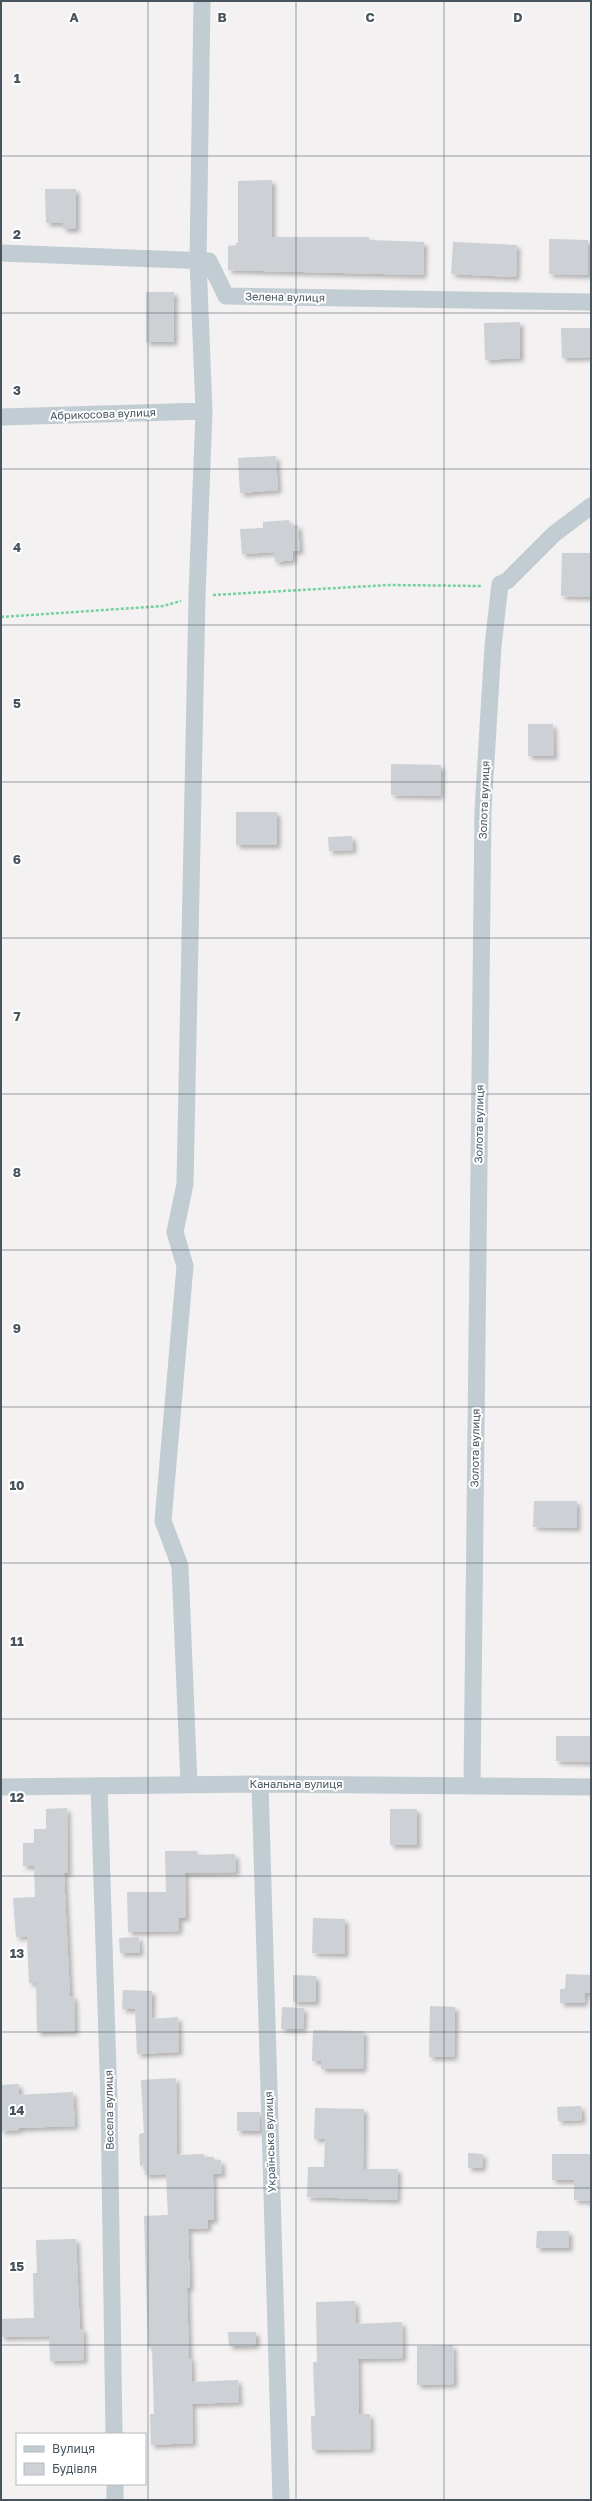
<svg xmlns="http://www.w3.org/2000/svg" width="592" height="2501" font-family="'Golos Text',sans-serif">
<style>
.building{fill:#cdd0d5;filter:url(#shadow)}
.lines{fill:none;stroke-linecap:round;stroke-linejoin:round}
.path{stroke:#75d1a0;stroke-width:2.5;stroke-dasharray:3 2;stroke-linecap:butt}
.street{stroke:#c1ccd3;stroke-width:17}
.grid{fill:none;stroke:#48555f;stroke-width:1;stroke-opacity:0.55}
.labels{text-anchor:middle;stroke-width:4;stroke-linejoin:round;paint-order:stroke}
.street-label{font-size:11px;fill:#48555f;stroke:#fff}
.grid-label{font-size:13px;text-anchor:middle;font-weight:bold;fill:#48555f;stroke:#fff;stroke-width:4;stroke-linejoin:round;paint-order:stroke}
</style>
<defs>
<filter id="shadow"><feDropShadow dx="3.5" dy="3.5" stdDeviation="2" flood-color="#0004"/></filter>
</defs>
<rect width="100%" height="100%" fill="#f3f1f1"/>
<path class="building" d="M272,180V237H369V240L424,242L423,275L228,270V246L236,245L235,243H238V181Z
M45,189H76V229H63V223H46Z
M549,239L588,240V275L549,274Z
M453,242L517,245L516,277L451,274Z
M146,292H174V342H146Z
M520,322V358L485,360L484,323Z
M561,328H591V357L562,358Z
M276,456L278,490L240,493L238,458Z
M289,520L290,526L298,525L300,551H293V560L275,562L274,552L242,554L240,529L263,528V522Z
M562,553H591V597L561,596Z
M528,724H553L554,756H528Z
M391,764L441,765L440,796L391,795Z
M236,812H277V845H236Z
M352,836L353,850L329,851L328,837Z
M534,1501H577V1528L533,1527Z
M556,1736H591V1762L556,1761Z
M67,1808L68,1873H64L70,1996H74L75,2031L37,2032L36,1983H29L27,1936L16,1937L13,1898L35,1897L34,1866H23V1843H34V1829H46V1809Z
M390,1809H417V1845H390Z
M165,1851H197V1855L235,1854L236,1872L185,1873L186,1918H179V1931L128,1932L127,1892H166Z
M313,1918L345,1919V1954L312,1953Z
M139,1937L140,1953H120L119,1938Z
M566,1974L590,1975V1993H585L584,2003H560V1989H565Z
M293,1975L316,1976V2002H293Z
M123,1990L152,1991L151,2019L178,2017L179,2052L137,2054L135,2009H122Z
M430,2006L455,2007L454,2057H429Z
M282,2007L304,2008L303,2029H281Z
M313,2030L364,2031L363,2069H321V2061H312Z
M176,2078L177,2155L204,2154V2157H214V2160H221L222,2174H213L214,2220H208V2228L188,2229L190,2288H187L189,2358H191L192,2382L238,2380L239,2402L192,2404L193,2443L151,2445L150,2414H154L152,2347H148L144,2216L168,2215L166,2174L145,2175L144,2165L140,2166L139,2134L144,2133L141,2080Z
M19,2084V2095L73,2092L75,2126L19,2128V2130L1,2131V2085Z
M581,2106L582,2120L558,2121L557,2107Z
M315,2108L364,2109L363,2169H398L397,2200L307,2197L308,2167H324L325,2139H314Z
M237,2112H260V2131H237Z
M468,2153L483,2154L482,2168H468Z
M552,2154H591V2201L574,2200V2180H552Z
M537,2231H569V2248H536Z
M76,2239L80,2329H83L84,2360L50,2361L49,2336L1,2337V2319L34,2318L33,2273H37L36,2240Z
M355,2301L356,2324L402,2322L403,2358L358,2359L359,2414H370L371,2449L312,2450L311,2416H315L313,2362H317L316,2302Z
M228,2332H256V2345L229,2346Z
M453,2345L454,2384L417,2385V2346Z"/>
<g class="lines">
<path class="path" d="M213,595L389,585L482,586
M1,617L163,606L181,601"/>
<path class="street" d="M1,253L209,261L226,296L591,302
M1,417L204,411
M260,1784L281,2500
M189,1785L180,1566L163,1521L185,1266L175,1232L185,1184L197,596L204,411L198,261L202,1
M99,1786L109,2101L114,2434
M472,1786L483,810L493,646L500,584L507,581L554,534L591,506
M1,1787L260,1784L591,1787
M115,2484V2500"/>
</g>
<path class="grid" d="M148,1V2500M296,1V2500M444,1V2500M1,156H591M1,313H591M1,469H591M1,625H591M1,782H591M1,938H591M1,1094H591M1,1250H591M1,1407H591M1,1563H591M1,1719H591M1,1876H591M1,2032H591M1,2188H591M1,2345H591"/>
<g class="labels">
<g class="street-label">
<text transform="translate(285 297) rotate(1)" y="4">Зелена вулиця</text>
<text transform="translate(103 414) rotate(-2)" y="4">Абрикосова вулиця</text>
<text transform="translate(484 800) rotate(-88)" y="4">Золота вулиця</text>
<text transform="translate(479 1124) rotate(-89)" y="4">Золота вулиця</text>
<text transform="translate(475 1448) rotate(-89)" y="4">Золота вулиця</text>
<text x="296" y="1788">Канальна вулиця</text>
<text transform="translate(109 2110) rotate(-91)" y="4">Весела вулиця</text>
<text transform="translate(270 2142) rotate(-92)" y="4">Українська вулиця</text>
</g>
</g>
<g class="grid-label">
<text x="74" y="22">A</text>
<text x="222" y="22">B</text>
<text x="370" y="22">C</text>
<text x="518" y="22">D</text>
<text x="17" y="83">1</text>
<text x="17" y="239">2</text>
<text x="17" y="395">3</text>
<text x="17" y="552">4</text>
<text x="17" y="708">5</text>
<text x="17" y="864">6</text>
<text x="17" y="1021">7</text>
<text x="17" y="1177">8</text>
<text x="17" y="1333">9</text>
<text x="17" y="1490">10</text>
<text x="17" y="1646">11</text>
<text x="17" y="1802">12</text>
<text x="17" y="1958">13</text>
<text x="17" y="2115">14</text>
<text x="17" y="2271">15</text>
</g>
<rect width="592" height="2501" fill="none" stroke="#48555f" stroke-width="4"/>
<rect x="16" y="2433" width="130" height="52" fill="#ffffff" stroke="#b6bbbf"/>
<rect x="24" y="2446" width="20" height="6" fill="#c1ccd3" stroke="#b6bbbf"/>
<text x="52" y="2453" font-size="12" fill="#48555f">Вулиця</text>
<rect x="24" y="2463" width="20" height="12" fill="#cdd0d5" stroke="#b6bbbf"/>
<text x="52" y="2473" font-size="12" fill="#48555f">Будівля</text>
</svg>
